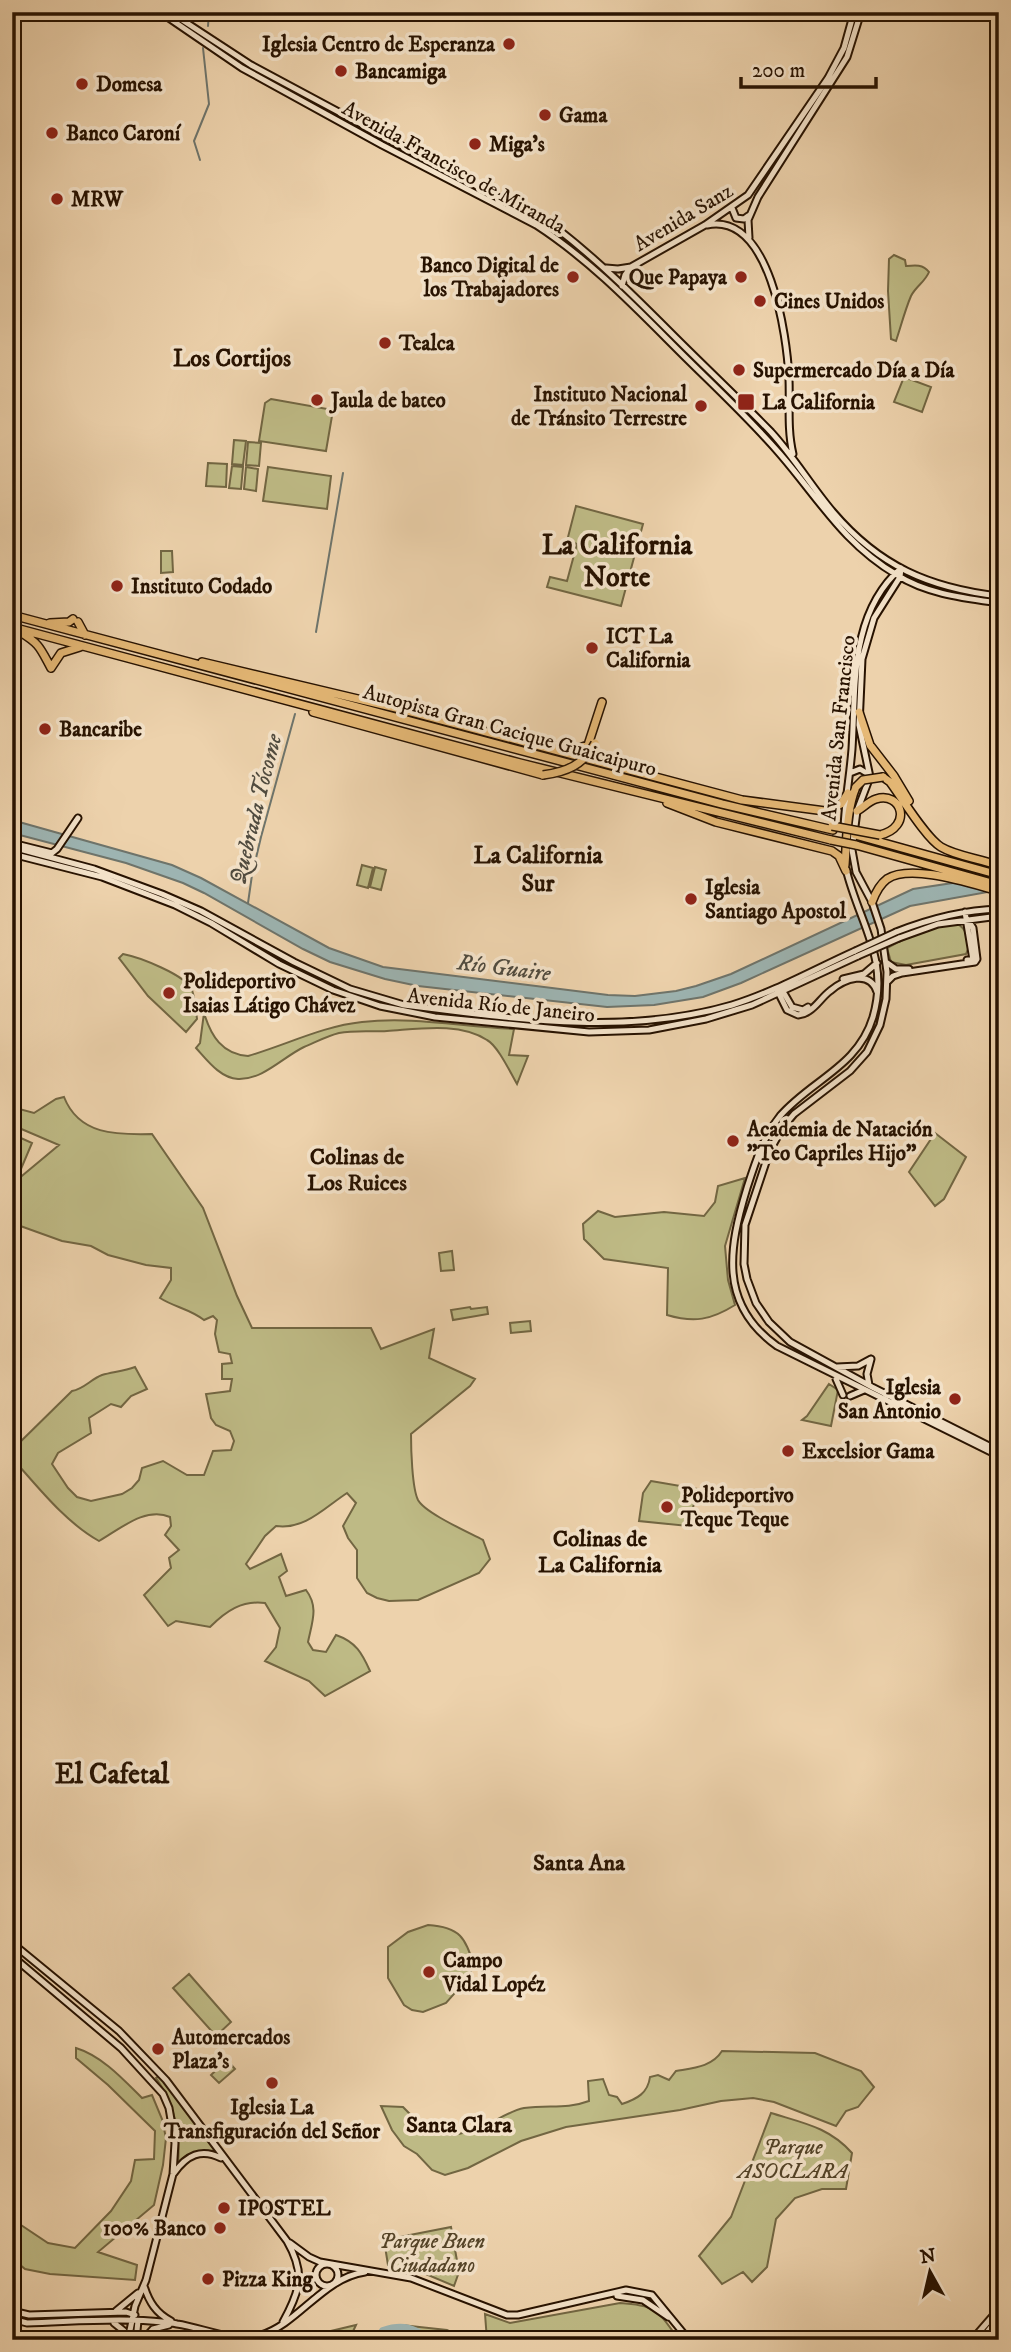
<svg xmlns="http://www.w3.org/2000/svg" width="1011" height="2352" font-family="'IM FELL DW Pica',serif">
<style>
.green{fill:#beba85;stroke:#726642;stroke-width:2}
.water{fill:#9db5b3;stroke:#6e746b;stroke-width:2}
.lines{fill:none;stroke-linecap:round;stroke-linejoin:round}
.stream{stroke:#6e746b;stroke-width:2}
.river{stroke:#9db5b3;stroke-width:8}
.secondary-casing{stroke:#271200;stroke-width:9}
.highway-casing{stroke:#271200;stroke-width:10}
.secondary{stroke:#f3e2c9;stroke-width:5}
.highway{stroke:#e6b976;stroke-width:7}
.secondary-bridge-casing{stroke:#271200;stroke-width:9;stroke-linecap:butt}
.highway-bridge-casing{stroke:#271200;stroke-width:10;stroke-linecap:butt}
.secondary-bridge{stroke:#f3e2c9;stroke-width:5}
.highway-bridge{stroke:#e6b976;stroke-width:7}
.poi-dot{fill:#8f2418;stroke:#f3e2c9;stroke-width:2.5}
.labels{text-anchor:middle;stroke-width:7;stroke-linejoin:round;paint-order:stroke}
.poi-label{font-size:21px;font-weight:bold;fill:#271200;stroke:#f3e2c9;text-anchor:start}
.street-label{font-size:21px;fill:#271200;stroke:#f3e2c9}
.park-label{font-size:21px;font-style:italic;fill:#544428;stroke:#f3e2c9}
.water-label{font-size:23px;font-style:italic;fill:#504b3f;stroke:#f3e2c9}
.neighbourhood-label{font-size:23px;font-weight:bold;fill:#271200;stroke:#f3e2c9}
.quarter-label{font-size:24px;font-weight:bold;fill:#271200;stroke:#f3e2c9}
.district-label{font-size:28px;font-weight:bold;fill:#271200;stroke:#f3e2c9}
</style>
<rect width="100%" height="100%" fill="#edd2ac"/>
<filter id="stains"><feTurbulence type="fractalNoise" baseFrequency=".00286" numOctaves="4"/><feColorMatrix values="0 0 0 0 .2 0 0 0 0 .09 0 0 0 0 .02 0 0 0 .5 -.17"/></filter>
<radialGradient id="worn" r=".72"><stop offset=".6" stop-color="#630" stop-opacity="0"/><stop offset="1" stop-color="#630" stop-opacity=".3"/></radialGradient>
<path class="green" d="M894,255L905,260L906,266C915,265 923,264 929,272C925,282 916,286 911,296C905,310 901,326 896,341L891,339L888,291L889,259Z
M904,377L931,387L922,412L894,402Z
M271,399L333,410L326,451L259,441L265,403Z
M234,440L246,441L243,465L232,464Z
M248,442L261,443L259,466L246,465Z
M208,463L227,464L226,487L206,486Z
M232,466L243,467L241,489L229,488Z
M246,467L258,469L256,491L244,489Z
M268,467L331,476L327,509L263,501Z
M576,506L643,524L621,606L547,587L550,577L567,581L577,544L567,541Z
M161,551H172L173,572L161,573Z
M362,865L373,868L368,888L357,885Z
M375,867L386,870L381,890L370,887Z
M956,923C967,928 972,944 966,954L906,965L891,962L887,948C909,936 931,927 956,923Z
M123,954C139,957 186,975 192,990C195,999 196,1010 197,1019L186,1032L148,996L119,958Z
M204,1013C211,1036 222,1054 248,1056C286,1045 323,1026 362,1022C413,1016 463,1027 514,1029L509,1055L528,1056L517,1084C510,1072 498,1046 487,1040C459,1022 419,1029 387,1031C371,1032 355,1030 339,1033C327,1036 316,1042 304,1047C283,1057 263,1080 238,1079C220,1078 207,1060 196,1048L200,1043Z
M64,1097C79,1135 116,1135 152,1134L203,1208L237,1296L252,1328H371L381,1349L434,1329L429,1358L475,1379L470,1386L411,1434C411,1448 412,1488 418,1500C425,1513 468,1532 483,1540L490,1559L479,1573L418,1600L389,1601L377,1598L367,1593L357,1578V1550L348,1538L343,1526L356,1503L347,1493C324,1508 305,1530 276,1526L265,1536L246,1564L250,1569L281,1554L287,1571L279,1577L286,1596L306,1590C319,1607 312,1622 308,1642L313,1650L326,1652L336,1635C356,1642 362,1653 370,1671L325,1696L309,1681L265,1661L276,1647L280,1628L265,1603C242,1600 226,1611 210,1627L176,1621L168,1626L144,1595L171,1568L169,1558L179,1550L165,1535L171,1526L170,1517C146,1506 120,1529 99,1541C65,1522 38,1487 12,1458V1450L72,1391C84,1389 91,1379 102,1375C113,1372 124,1371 135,1367L147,1389L131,1396L121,1407L111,1404L89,1418L91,1433L58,1453L52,1464L68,1488L77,1497L91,1501L122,1494L132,1488L139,1480L142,1468L163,1461L187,1475H204L213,1451L231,1450L234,1441L230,1431L216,1425L211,1418L206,1394L230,1391L232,1379H222V1364L232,1363L230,1354L219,1352L215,1334L217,1320L213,1316L204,1320C190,1309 174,1307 160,1298L171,1280V1268L146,1265L108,1255L91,1246L62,1241L12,1223V1180H17L59,1145L12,1125V1107L34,1113L56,1099Z
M935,1133L966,1157L944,1199L935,1206L909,1172Z
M12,1134L32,1143L18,1176L12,1174Z
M745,1178L725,1246L728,1280L735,1305C711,1320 694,1323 667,1315L668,1268L604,1259L584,1239L583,1224L598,1211L615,1217L664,1212L704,1216L715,1202L718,1186Z
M452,1251L454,1270L441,1271L439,1253Z
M470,1307L471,1309L487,1307L488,1314L453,1320L451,1310Z
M530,1321L531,1331L511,1333L510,1323Z
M829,1384L838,1390L831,1426L802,1420L807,1416Z
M651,1481L698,1489L688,1526L639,1521L643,1493Z
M428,1925C460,1927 466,1938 474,1966L462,1985L446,2003L423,2012L412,2010L404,2005L388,1978V1947L408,1932Z
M189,1974L231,2022L216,2036L173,1988Z
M76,2048C102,2056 123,2079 142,2098L152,2095L162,2119L166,2138L163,2165L154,2205L98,2252L137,2265L135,2280L50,2274L25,2269L12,2258V2219L48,2243L75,2248L111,2211L131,2181L135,2160L154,2159L155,2131L108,2085L76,2058Z
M722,2051L815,2053L861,2071L874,2087L858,2107L846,2111L836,2126L774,2102L753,2098L721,2101L680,2110L566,2127L521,2141L468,2168L445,2175L432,2170L417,2154L404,2146L392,2130L381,2106L403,2107C435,2141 453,2141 494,2121C503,2116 514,2110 524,2108C548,2104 565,2110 589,2101L588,2081L603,2079L609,2095L617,2097L622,2104C637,2099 648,2093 650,2077L658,2075L669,2080L676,2071C693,2068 712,2067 722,2051Z
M227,2060L235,2069L219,2083L211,2075Z
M159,2076L168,2085L215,2151C201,2149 188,2152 178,2162C181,2131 174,2104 156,2078Z
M771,2113C803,2123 829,2127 852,2153L846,2189H822L795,2198L776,2219L767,2267L752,2282L743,2272L722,2284L699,2256L731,2217Z
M451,2227L459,2272L454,2286L414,2269L388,2265L384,2240Z
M620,2303C657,2305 658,2311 679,2340H487L485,2314L510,2323Z
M356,2325L349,2340H293Z
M401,2325L447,2330L467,2340H382L387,2331Z"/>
<path class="water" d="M12,820L172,865L201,878L329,948L383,967L608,995L635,996L676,991L696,986L731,974L913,889L999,876V890L910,906L741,983L703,997L654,1005L607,1007L418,986L385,979L330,962L303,949L204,893L183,883L126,863L12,833Z"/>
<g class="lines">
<path class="stream" d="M208,26L209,12
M200,160L194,141L209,104L203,48
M316,632L343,473
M248,903L252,875L261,837L295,714"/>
<path class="river" d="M377,2340L383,2331C404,2324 413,2329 431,2340
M454,2340L464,2337L471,2340
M570,2340C586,2335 602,2332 618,2340"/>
<defs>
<path id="secondary" d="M160,12L242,68L382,145L536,225C590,260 634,306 679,351C713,385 748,417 780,454C819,499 843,543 897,575C927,594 964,598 999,603
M170,12L251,65L559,230C600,262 636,298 673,335C705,367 739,399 771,432C794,457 811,486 833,512C879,566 929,588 999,596
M732,208L736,218L744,219L748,216
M707,225C770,212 787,335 789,379C790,404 787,429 793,454
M749,238L748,220L758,197L847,57L861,12
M606,268L618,269L631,267L705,225L748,195L828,78L844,48L854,12
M622,286L625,275L631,267
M901,568L900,577L874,618L862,659L859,725L870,777L857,811L852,850L856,872L872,902L881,929L887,972L886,999L880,1025L867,1052L850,1071L794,1114L783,1127L770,1150L745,1225L744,1264L747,1279L756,1303L769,1322L790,1342L872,1387L999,1451
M850,773L860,769L868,774
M844,828C845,802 850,775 852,749C856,686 849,614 901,568
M12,843L52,853L57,849L78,818
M12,847L94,869L162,894L201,911L294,962L350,989L404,1005L428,1008C529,1021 633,1034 732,1005C774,992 815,969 855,951
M12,854L102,877L175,905L211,923L279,964L333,990L380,1006L435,1017L589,1032L649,1030L706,1019L752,1005L858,956
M846,869C859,923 890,959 873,1017C858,1067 811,1080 780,1116C763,1137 755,1163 747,1188C729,1247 718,1304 777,1346L999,1456
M965,912L973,960H967
M896,932C929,919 963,910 999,909
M899,938L938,924L999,916
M886,962L896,969H909
M843,979L864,974L877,963
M888,981L893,976L902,973L975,962L977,959L973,928L967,919
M781,988L792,1007L803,1010L808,1007
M777,990L787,1010L798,1015C804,1014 805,1014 809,1011C817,1006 822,997 830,991C844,979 870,969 877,992
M837,1367L858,1366L871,1359
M836,1379L843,1395
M869,1385L867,1374L871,1359
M850,1396L864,1390
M12,1943L119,2031L166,2080L287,2241C306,2274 300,2291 283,2322
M12,1956L121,2048L163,2094L169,2108L175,2143L173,2174L146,2280L135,2306L128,2340
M174,2173C187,2155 201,2148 221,2158
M290,2243L309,2257L320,2262L411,2278L507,2315H518L626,2290L652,2295L689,2340
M316 2275a11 11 0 1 1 22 0a11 11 0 1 1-22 0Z
M144,2286C149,2302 156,2313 171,2321
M617,2296L643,2300L668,2317
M12,2311L29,2315L126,2312L135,2315
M116,2311L138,2293
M12,2319L27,2323C67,2322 110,2318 150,2321C159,2322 168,2322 177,2324C204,2328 234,2343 261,2335C298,2324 323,2278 365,2272
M114,2323L124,2331L128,2339
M136,2340L138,2321
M143,2340L153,2329L169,2325
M972,2340L999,2309
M981,2340L999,2317"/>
<path id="highway" d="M12,615L722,804L833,830
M78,622L85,635
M50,623L69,622L73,619
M12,627L520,763L831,840
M20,632C40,644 40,648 51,668L61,653L80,647
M202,662L400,709L742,800L825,811L841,804L848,793
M313,712L543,775
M859,712L870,745L894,776L909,801
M545,744L574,750L588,745L602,702
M883,777L890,782C902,798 926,838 941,847C958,857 980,858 999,866
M667,803L716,822L832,851L839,856L846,871
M857,811C864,807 869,801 876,799C902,791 913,827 880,835
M855,835L999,875
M856,845L999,885
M845,865C847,840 846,811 856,787
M872,902C875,894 879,885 887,879C911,863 972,884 999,891"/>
</defs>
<use href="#secondary" class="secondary-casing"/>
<use href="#highway" class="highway-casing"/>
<use href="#secondary" class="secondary"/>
<use href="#highway" class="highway"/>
<defs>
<path id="secondary-bridge" d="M855,951L896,932
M858,956L899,938"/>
<path id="highway-bridge" d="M543,775C566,772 584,765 595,743
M856,787L863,780L883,777
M832,826L880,835
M831,840L856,845"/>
</defs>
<use href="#secondary-bridge" class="secondary-bridge-casing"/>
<use href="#highway-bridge" class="highway-bridge-casing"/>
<use href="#secondary-bridge" class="secondary-bridge"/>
<use href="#highway-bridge" class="highway-bridge"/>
</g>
<g class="poi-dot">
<circle cx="509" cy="44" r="7"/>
<circle cx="341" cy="71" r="7"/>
<circle cx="82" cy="84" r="7"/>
<circle cx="545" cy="115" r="7"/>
<circle cx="52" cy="133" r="7"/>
<circle cx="475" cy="144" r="7"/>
<circle cx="57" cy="199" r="7"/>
<circle cx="573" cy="277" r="7"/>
<circle cx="741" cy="277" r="7"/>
<circle cx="760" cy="301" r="7"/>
<circle cx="385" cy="343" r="7"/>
<circle cx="739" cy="370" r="7"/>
<circle cx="317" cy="400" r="7"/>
<rect x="737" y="393" width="18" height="18" rx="3.5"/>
<circle cx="701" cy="406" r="7"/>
<circle cx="117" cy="586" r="7"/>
<circle cx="592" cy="648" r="7"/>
<circle cx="45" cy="729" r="7"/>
<circle cx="691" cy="899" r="7"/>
<circle cx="169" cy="993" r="7"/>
<circle cx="733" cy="1141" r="7"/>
<circle cx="955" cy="1399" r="7"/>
<circle cx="788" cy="1451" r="7"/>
<circle cx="667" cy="1507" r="7"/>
<circle cx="429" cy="1972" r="7"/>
<circle cx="158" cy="2049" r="7"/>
<circle cx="272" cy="2083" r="7"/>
<circle cx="224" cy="2208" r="7"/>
<circle cx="220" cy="2228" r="7"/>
<circle cx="208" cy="2279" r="7"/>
</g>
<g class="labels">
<g class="poi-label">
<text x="495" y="51" text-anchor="end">Iglesia Centro de Esperanza</text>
<text x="355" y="78">Bancamiga</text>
<text x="96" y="91">Domesa</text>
<text x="559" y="122">Gama</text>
<text x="66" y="140">Banco Caroní</text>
<text x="489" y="151">Miga's</text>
<text x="71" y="206">MRW</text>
<text x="559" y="272" text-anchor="end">Banco Digital de<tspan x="559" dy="24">los Trabajadores</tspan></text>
<text x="727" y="284" text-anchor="end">Que Papaya</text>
<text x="774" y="308">Cines Unidos</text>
<text x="399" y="350">Tealca</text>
<text x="753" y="377">Supermercado Día a Día</text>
<text x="687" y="401" text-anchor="end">Instituto Nacional<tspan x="687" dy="24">de Tránsito Terrestre</tspan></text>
<text x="331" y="407">Jaula de bateo</text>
<text x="762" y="409">La California</text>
<text x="131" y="593">Instituto Codado</text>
<text x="606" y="643">ICT La<tspan x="606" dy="24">California</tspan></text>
<text x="59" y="736">Bancaribe</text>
<text x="705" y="894">Iglesia<tspan x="705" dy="24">Santiago Apostol</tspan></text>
<text x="183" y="988">Polideportivo<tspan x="183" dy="24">Isaias Látigo Chávez</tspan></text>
<text x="747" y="1136">Academia de Natación<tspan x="747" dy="24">"Teo Capriles Hijo"</tspan></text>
<text x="941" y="1394" text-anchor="end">Iglesia<tspan x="941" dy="24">San Antonio</tspan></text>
<text x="802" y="1458">Excelsior Gama</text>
<text x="681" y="1502">Polideportivo<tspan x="681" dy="24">Teque Teque</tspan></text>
<text x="443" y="1967">Campo<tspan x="443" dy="24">Vidal Lopéz</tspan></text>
<text x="172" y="2044">Automercados<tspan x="172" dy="24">Plaza's</tspan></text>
<text x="272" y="2114" text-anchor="middle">Iglesia La<tspan x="272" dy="24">Transfiguración del Señor</tspan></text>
<text x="238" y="2215">IPOSTEL</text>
<text x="206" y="2235" text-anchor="end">100% Banco</text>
<text x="222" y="2286">Pizza King</text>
</g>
<g class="street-label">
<text transform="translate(454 167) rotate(29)" y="7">Avenida Francisco de Miranda</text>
<text transform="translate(683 217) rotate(-31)" y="7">Avenida Sanz</text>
<text transform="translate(838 728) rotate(-84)" y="7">Avenida San Francisco</text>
<text transform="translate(510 730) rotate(15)" y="7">Autopista Gran Cacique Guaicaipuro</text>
<text transform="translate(501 1005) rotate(6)" y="7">Avenida Río de Janeiro</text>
</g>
<g class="park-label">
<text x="793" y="2154">Parque<tspan x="793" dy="24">ASOCLARA</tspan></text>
<text x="432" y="2248">Parque Buen<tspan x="432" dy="24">Ciudadano</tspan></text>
</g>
<g class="water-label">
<text transform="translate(255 809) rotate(-76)" y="8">Quebrada Tócome</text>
<text transform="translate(504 967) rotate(7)" y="8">Río Guaire</text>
</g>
<g class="neighbourhood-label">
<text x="357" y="1164">Colinas de<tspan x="357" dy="26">Los Ruices</tspan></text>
<text x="600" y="1546">Colinas de<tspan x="600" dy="26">La California</tspan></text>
<text x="579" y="1870">Santa Ana</text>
<text x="459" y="2132">Santa Clara</text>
</g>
<g class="quarter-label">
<text x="232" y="366">Los Cortijos</text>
<text x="538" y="863">La California<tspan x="538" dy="28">Sur</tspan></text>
</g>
<g class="district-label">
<text x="617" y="554">La California<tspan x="617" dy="32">Norte</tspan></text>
<text x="112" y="1783">El Cafetal</text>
</g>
</g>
<rect width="1011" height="2352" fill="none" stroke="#edd2ac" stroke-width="42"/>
<rect x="14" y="14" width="983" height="2324" fill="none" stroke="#271200" stroke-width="3.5"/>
<rect x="21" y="21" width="969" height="2310" fill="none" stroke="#271200" stroke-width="2"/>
<g transform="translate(930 2272) rotate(352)" stroke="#f3e2c9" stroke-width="5" paint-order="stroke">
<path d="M0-5L12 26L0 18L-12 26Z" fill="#271200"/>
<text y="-10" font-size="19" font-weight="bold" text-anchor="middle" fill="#271200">N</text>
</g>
<path d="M741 77v10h135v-10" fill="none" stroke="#271200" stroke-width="3.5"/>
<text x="752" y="77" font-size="21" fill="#271200" stroke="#f3e2c9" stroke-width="5" paint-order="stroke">200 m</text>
<rect width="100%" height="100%" filter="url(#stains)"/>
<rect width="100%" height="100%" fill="url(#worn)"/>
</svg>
